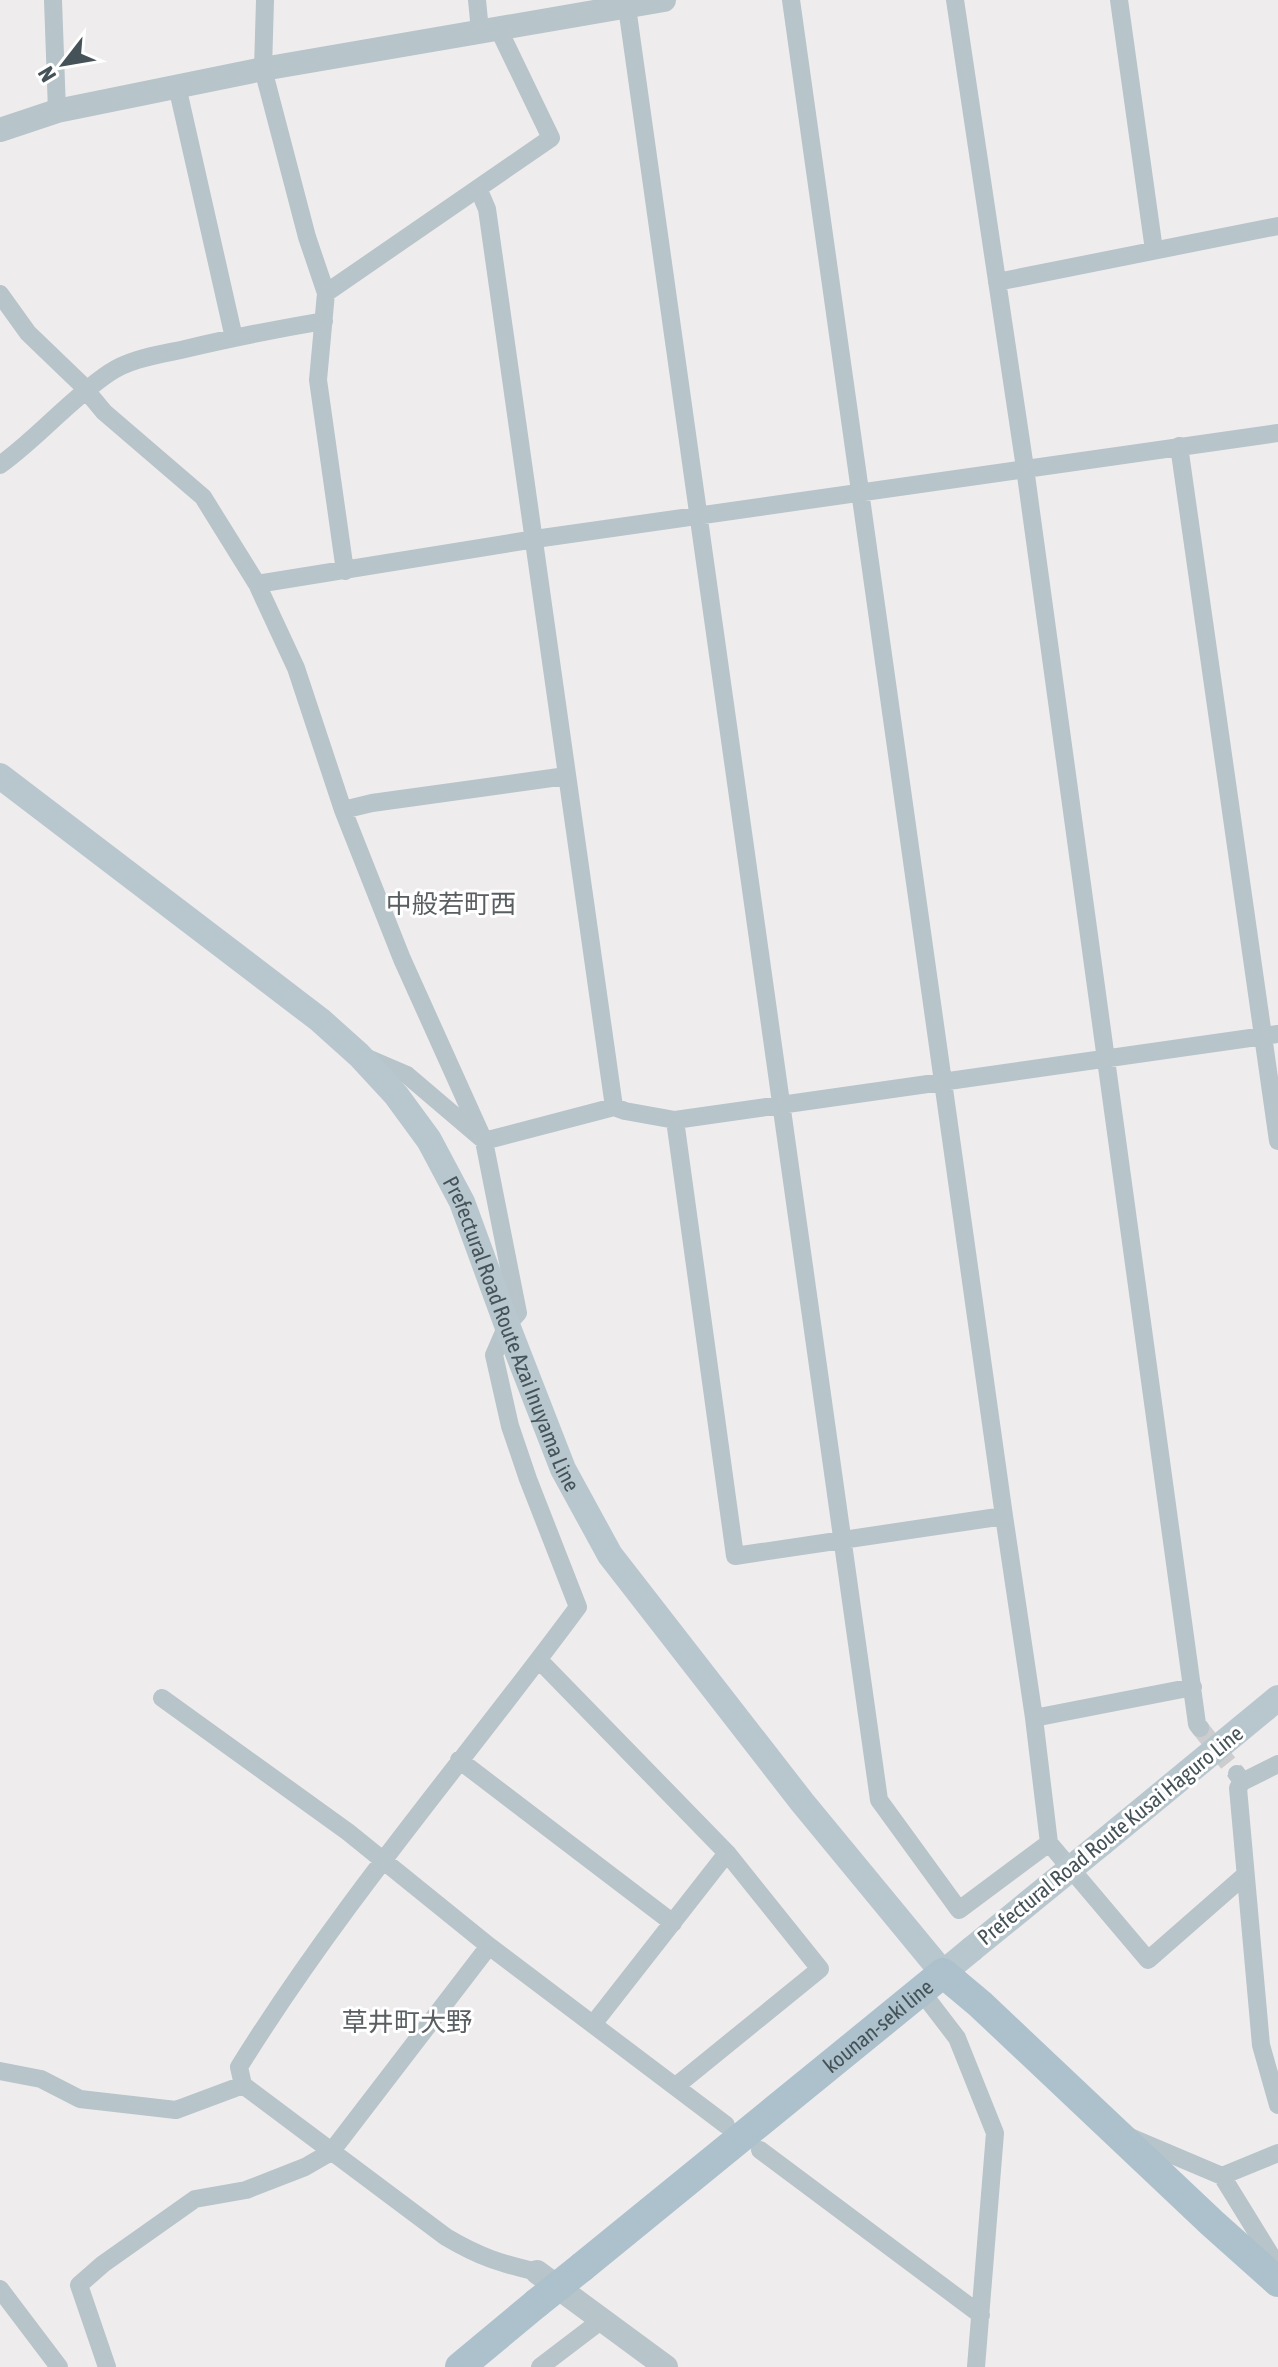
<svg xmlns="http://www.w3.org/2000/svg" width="1278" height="2367" font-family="'Asap Condensed','Noto Sans JP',sans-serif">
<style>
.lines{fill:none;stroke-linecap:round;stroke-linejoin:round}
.minor-tunnel{stroke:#cdcdcf;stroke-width:18;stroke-dasharray:18 9;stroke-linecap:butt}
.minor{stroke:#b7c4c9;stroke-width:18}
.tertiary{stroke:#b7c4c9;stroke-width:24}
.secondary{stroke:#b8c7ce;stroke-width:26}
.primary{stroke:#acc1cb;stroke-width:30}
.secondary-bridge{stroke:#b8c7ce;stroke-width:26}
.primary-bridge{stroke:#acc1cb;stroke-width:30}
.labels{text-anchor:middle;stroke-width:6;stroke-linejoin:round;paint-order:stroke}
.street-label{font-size:22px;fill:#455359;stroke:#fff}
.quarter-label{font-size:26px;fill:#595e61;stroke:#fff}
</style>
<rect width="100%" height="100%" fill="#efeced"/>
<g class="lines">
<path class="minor-tunnel" d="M1200,1728L1237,1774"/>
<path class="minor" d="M53,0L57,111
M265,0L263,69L307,237L326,293L318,380L345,571
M477,0L480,31
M626,0L879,1800L959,1910L1049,1843L1034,1718L1004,1516L735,1556L675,1120
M791,0L1004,1516
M955,0L1025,468L1197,1724L1200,1728
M1119,0L1154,250
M177,86L234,338
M478,188L487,209L614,1107
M997,282L1278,226
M326,293L551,138L498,28
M0,294L28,333L80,383L104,412L203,497L257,584L296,668L343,810L402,959L484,1141L518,1313L507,1325L494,1355L510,1426L528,1479L578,1607C465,1760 340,1904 239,2067L243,2085L446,2237C480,2257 499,2263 537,2272
M1179,446L1278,1141
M0,465C39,437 69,400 109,373C131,358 159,355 185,349C231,338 277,329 324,321
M257,584L535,539L1278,433
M343,810L372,803L566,776
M365,1057L407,1075L481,1138
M484,1141L614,1107L625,1111L675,1120L1278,1034
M539,1660L727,1853L820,1969L676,2086
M162,1698L348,1832L489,1946L726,2125
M1034,1718L1193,1687
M459,1760L673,1923
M1237,1774L1242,1782L1278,1764
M1242,1782L1238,1788L1261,2045L1278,2105
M1049,1843L1148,1960L1244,1876
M921,1991L957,2038L995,2133L976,2367
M594,2023L727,1853
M0,2071L41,2079L80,2099L176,2110L243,2085
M1130,2137L1222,2176L1278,2267
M760,2150L981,2315
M1222,2176L1278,2153
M0,2289L59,2367
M107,2367L79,2285L103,2264L195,2199L246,2190L305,2167L331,2152L489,1946
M540,2367L603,2319"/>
<path class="tertiary" d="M0,130L57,111L263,69L664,0
M537,2272L666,2367"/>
<g class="secondary">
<path id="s1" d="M0,776L320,1020L359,1055L396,1095L429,1140L462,1202L507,1325L563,1469L610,1555L802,1802L943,1973L972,1949"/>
<path d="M1102,1843L1278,1698"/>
</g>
<g class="primary">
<path id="s2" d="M582,2267L943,1973L980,2004L1212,2223L1278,2282"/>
<path d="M460,2367L537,2303"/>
</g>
<path class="secondary-bridge" d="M972,1949L1102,1843"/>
<path class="primary-bridge" d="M537,2303L582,2267"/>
</g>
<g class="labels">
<g class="street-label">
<text dy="8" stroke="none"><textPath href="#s1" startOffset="776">Prefectural Road Route Azai Inuyama Line</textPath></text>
<text transform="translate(1110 1835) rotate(-39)" y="8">Prefectural Road Route Kusai Haguro Line</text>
<text dy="8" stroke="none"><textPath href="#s2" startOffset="382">kounan-seki line</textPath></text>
</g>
<g class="quarter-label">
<text x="451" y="913">中般若町西</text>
<text x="407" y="2031">草井町大野</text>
</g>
</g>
<g transform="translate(64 64) rotate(239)" stroke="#ffffff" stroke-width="6" paint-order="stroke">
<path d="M0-6L14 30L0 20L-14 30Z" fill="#455359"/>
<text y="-12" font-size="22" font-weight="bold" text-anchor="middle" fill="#455359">N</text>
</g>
</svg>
